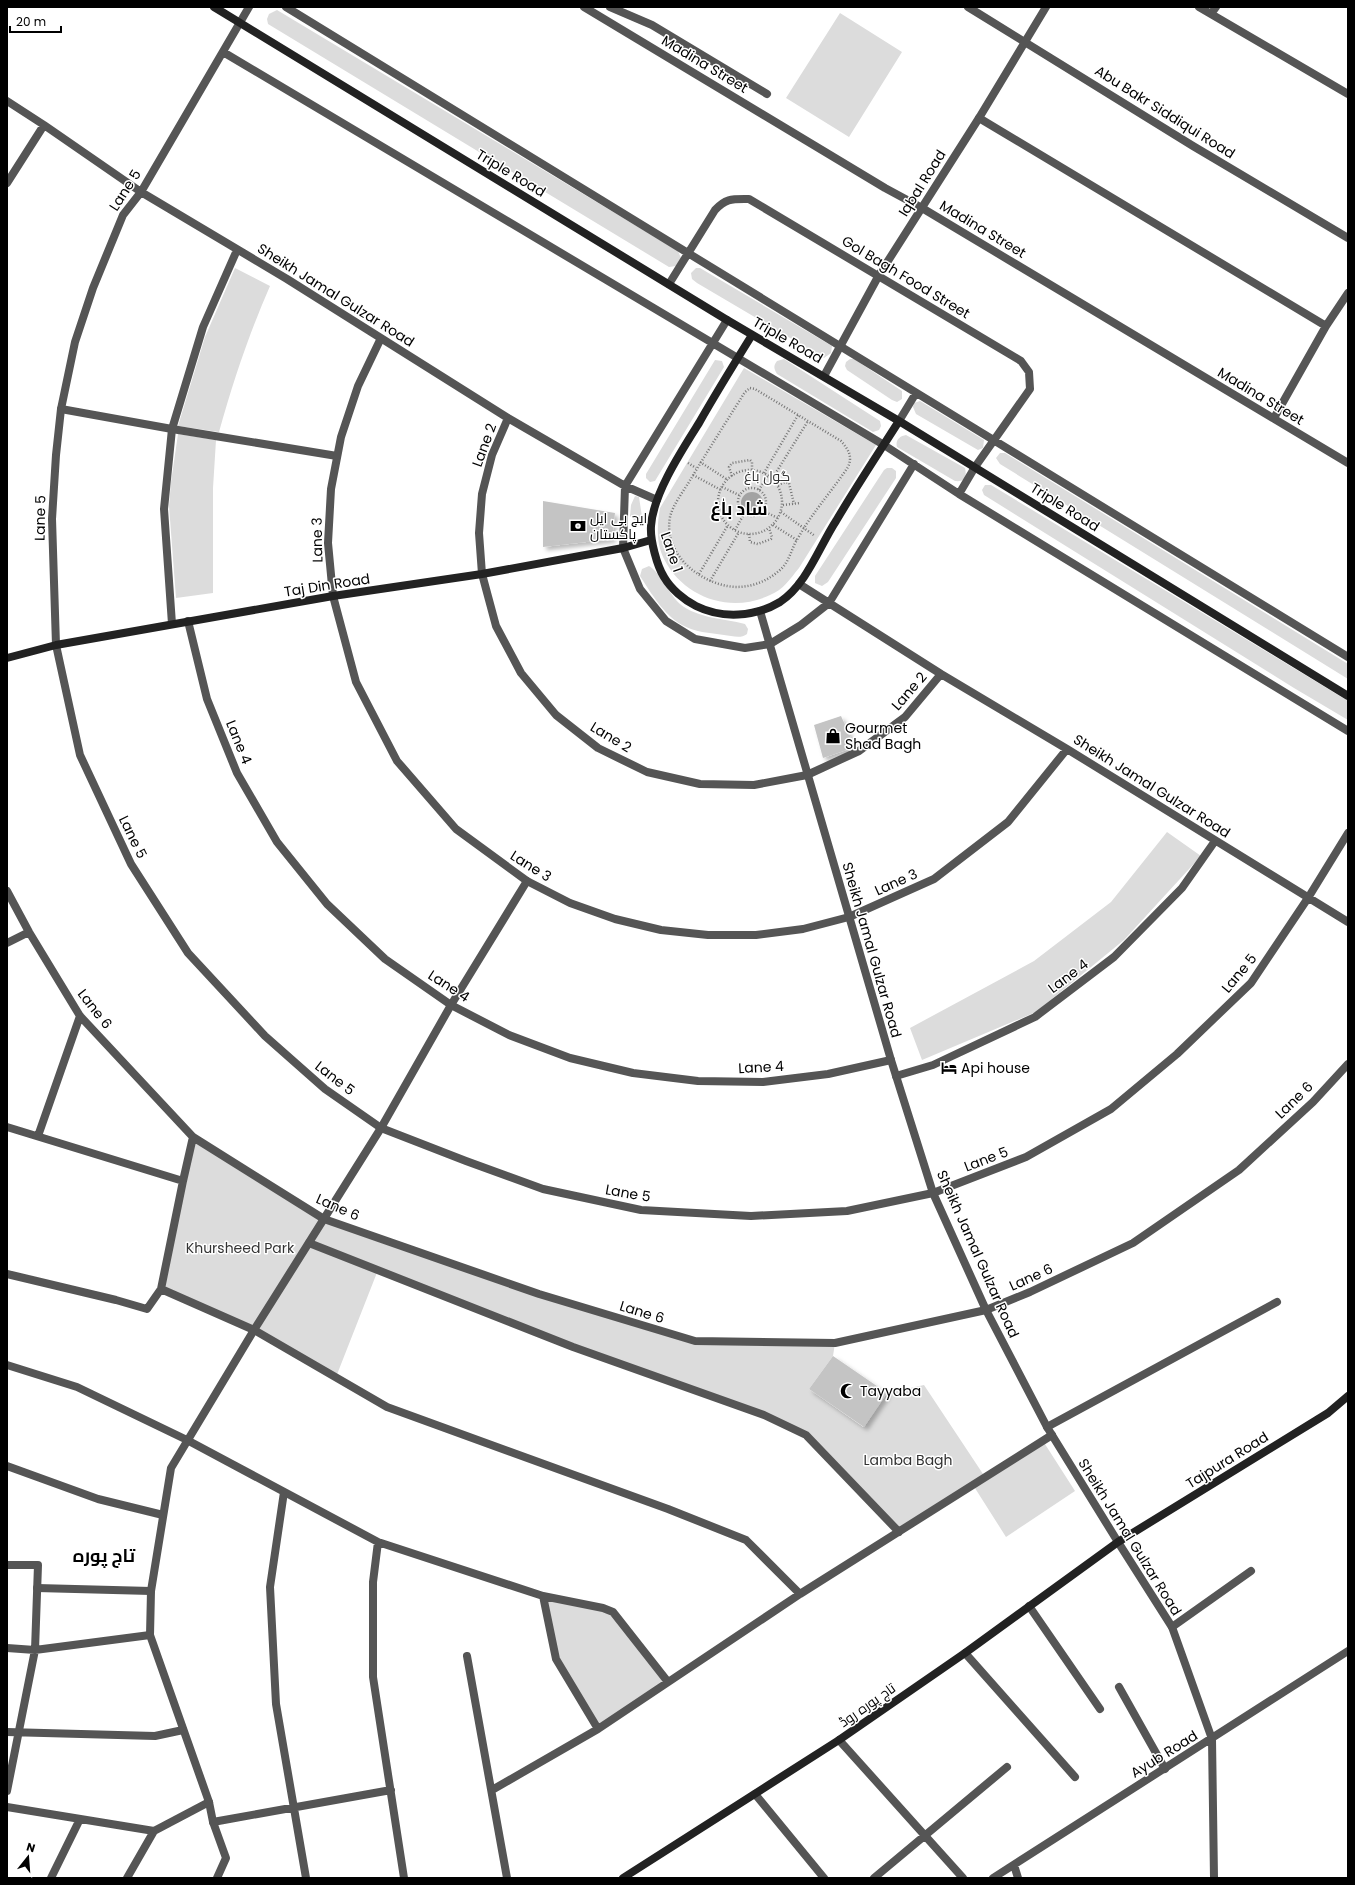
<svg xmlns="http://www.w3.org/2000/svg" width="1355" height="1885" font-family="Poppins,Cairo,sans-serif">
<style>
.green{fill:#dcdcdc}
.water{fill:#a3a3a3}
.building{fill:#c4c4c4;filter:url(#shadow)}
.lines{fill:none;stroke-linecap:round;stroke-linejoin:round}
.path{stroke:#777;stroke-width:2.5;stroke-dasharray:1 2;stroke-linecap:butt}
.service{stroke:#555;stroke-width:8}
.minor{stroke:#555;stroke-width:8}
.tertiary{stroke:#555;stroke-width:8}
.secondary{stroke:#222;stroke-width:8}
.labels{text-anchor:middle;stroke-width:3;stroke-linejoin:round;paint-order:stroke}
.street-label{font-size:14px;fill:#000;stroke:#fff}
.park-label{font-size:14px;fill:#333;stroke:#fff}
.poi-label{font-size:14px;fill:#000;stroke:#fff;text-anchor:start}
.district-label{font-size:18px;font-weight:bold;fill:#000;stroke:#fff}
</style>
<defs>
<filter id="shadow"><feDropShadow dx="3.5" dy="3.5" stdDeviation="2" flood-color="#0004"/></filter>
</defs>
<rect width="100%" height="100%" fill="#fff"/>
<path class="green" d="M277,10L678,251L681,258L676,266L669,267L268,24L267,19L269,14Z
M840,13L902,52L849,137L786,98Z
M235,268L270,286C249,334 233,382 219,432L178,426L205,337Z
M696,268H700L832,346L831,353L824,358L697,283L692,279L691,273Z
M784,359L880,421L881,426L879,430L873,432L777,374C774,369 773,366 777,361Z
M850,359H854L902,391V399L897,402L892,400L847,370L845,366L846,362Z
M715,360L722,361L724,367L655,481L650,482L646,478V474Z
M744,368L876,445L799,568C790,579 783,590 770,595C731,614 684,598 664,559C656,543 657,525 660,508Z
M920,401L984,440L983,448L978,450L916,414L913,407L914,403Z
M178,434L216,440L213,488V593L176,598L169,506L171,482Z
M906,435L965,468C967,477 965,482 955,481L897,447C895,440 900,436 906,435Z
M1000,453H1005L1348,664V679L1000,464L996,458Z
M887,468H892L896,471V478L828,582L822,586L815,583V576L884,470Z
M985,485H991L1348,701V720L1294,688L984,495L982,490Z
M635,496L639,497L642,517L637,521L634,520L630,516L631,505Z
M649,566C659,571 669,594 680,604C699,619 723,618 745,624L748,629L747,634C741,639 732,636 724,635C710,633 694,632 682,625C664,615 651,593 640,576L642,569Z
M1167,832L1201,856L1124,940L1036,1012L922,1060L910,1028L1034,961L1111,902Z
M193,1137L324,1219L539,1294L695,1341L835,1343L833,1356L809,1389L863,1427L887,1393L924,1385L985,1477L1043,1441L1075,1491L1006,1537L973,1485L899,1532L806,1435L378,1270L336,1377L254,1330L161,1289Z
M543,1596L613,1612L668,1682L598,1729L556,1659Z"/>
<path class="water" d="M741 503a11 11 0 1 1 22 0a11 11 0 1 1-22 0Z"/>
<path class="building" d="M543,501L615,513L612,539L543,547Z
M841,716L855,747L823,758L814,725Z
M833,1356L887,1393L864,1427L809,1389Z"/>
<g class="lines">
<path class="path" d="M750,388L755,389L841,441C848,449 853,456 848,467C832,491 812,513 798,538C791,549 790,561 780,570C763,585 741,591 719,584C690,575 664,549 670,517C673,505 682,493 689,482C707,452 726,422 745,392Z
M700,462L728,480
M688,463L696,468
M718 502a32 32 0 1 1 64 0a32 32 0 1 1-64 0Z
M764,473L798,415
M693,475L721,490
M732,476L729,467L732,463L750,460L752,462V470
M772,479L808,421
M778,485L785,482L789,483L794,504
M722,487L739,495
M738 502a14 14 0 1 1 28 0a14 14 0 1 1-28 0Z
M759,490L768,475
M783,505L800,503
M763,511L778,518
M781,512L815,536
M773,525L797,540
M735,530L744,514
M749,534L750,542L758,544L771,539L772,537L769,528
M699,574L728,525
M710,581L739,532"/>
<path class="service" d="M610,7L652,25L767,94
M61,409L172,429L337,456
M37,1588L151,1591
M1029,1606L1100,1709
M1172,1627L1251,1571
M1119,1687L1165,1769"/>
<path class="minor" d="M249,7L141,192L123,215L93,288L75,342L61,409L56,455L52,519L56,645L80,755L131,864L188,953L265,1036L325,1089L381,1128L466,1161L543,1189L641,1210L751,1216L847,1211L933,1193L1026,1157L1111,1109L1177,1054L1251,983L1308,898L1348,833
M286,7L1348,657
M584,7L885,188L922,208L1348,463
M968,7L1193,146L1348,238
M1199,7L1348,94
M1211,14L1216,7
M223,52L884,445L959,494L1348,731
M7,101L44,125L141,192L287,279L508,418L625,486L657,500
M979,118L1326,326
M7,183L44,125
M669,284L715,210C726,198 732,199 749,199L1021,361L1029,372L1030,389L975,467L959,494
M727,320L625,486L623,548L640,589L666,621L695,639L745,648L770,644L801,625L829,603L914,464
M381,338L358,386L341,437L331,489L328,543L333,596L356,682L397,761L456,829L527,881L570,903L615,919L661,930L708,935H756L803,929L849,917L934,879L1008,822L1067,749
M508,418L492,455L482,494L479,533L482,574L496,626L521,673L556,715L598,748L647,772L700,784L754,785L807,775L859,751L905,717L941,674
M1274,418L1326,326L1348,293
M899,421L916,393
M799,584L941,674L1067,749L1348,922
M188,621L207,699L237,773L277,842L327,904L385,959L451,1005L509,1035L570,1058L633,1073L698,1081L763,1082L828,1074L891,1060
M172,624L164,509L172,429L203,327L237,250
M7,891L29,932L80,1016L193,1137L324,1219L539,1294L695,1341L835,1343L986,1310L1030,1292L1133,1243L1239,1170L1313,1102L1348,1064
M7,943L29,932
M896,1076L933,1065L1035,1017L1114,957L1182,888L1215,841
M7,1127L183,1181L193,1137
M38,1136L80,1016
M309,1243L573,1347L764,1415L806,1435L899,1532
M7,1274L116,1300L147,1309L161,1289L254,1330L387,1407L668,1509L746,1540L800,1594
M161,1289L183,1181
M7,1365L77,1387L187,1440L378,1542L543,1596L603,1608L613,1612L668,1682
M1047,1427L1277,1302
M7,1466L98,1499L163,1515
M284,1492L270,1587L276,1704L306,1878
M378,1542L373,1582V1677L404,1878
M1118,1542L1172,1627L1212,1739L1214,1878
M7,1565H38L35,1650L7,1791
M543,1596L556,1659L598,1729
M7,1648L35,1650L150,1635
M965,1653L1075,1777
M467,1656L507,1878
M7,1732L155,1736L183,1730
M839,1740L963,1878
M492,1790L598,1729L800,1594L1052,1435
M755,1794L824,1878
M7,1807L154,1831
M213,1822L391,1790
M1014,1865L1018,1878
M51,1878L80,1819
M127,1878L154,1831L209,1802
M874,1878L1007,1767
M993,1878L1348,1651"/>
<path class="tertiary" d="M824,376L879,275L979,118L1046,7
M760,611L891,1060L933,1193L986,1310L1047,1427L1118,1542
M217,1878L226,1858L213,1822L209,1802L150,1635L151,1591L171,1468L254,1330L381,1128L451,1005L527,881"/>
<path class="secondary" d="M214,7L727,320L899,421L1348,696
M752,335C734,364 716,393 699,423C682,450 653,494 651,526C650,540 657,566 664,577C671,589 684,600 696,606C722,619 755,617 780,602C807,584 819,547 836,521C856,487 878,454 899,421
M7,658L56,645L333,596L482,574L623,548L651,540
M623,1878L839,1740L965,1653L1118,1542L1328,1413L1348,1396"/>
</g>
<defs>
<symbol id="bank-bare" viewBox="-9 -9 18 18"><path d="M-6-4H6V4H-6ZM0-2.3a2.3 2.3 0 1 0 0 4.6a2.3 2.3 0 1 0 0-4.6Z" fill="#000" stroke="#fff" stroke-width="2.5" paint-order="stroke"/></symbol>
<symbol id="shop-bare" viewBox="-9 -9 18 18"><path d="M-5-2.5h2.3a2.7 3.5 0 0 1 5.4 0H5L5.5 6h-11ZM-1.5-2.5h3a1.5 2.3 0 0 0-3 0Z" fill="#000" stroke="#fff" stroke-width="2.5" paint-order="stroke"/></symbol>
<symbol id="hotel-bare" viewBox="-9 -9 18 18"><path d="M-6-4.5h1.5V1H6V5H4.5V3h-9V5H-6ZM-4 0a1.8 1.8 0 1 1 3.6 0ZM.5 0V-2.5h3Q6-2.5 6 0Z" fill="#000" stroke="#fff" stroke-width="2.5" paint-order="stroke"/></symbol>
<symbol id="mosque-bare" viewBox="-9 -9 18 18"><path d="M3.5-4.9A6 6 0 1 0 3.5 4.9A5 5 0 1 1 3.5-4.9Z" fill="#000" stroke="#fff" stroke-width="2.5" paint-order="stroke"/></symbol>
</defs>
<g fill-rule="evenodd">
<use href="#bank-bare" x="567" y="515" width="22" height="22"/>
<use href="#shop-bare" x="822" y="725" width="22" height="22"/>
<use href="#hotel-bare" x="938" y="1057" width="22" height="22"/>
<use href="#mosque-bare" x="837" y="1380" width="22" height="22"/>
</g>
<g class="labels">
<g class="street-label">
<text transform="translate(705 64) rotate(31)" y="5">Madina Street</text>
<text transform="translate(1165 112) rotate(32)" y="5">Abu Bakr Siddiqui Road</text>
<text transform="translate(511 173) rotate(31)" y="5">Triple Road</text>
<text transform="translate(922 183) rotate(-58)" y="5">Iqbal Road</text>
<text transform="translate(125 190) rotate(-57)" y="5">Lane 5</text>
<text transform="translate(983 229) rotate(31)" y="5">Madina Street</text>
<text transform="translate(906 277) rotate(31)" y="5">Gol Bagh Food Street</text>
<text transform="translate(336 295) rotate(32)" y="5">Sheikh Jamal Gulzar Road</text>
<text transform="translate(788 340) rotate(30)" y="5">Triple Road</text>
<text transform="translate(1261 396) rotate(31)" y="5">Madina Street</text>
<text transform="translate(484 445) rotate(-70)" y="5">Lane 2</text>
<text transform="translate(1065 507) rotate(32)" y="5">Triple Road</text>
<text transform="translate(40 518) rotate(-89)" y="5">Lane 5</text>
<text transform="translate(317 540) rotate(-91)" y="5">Lane 3</text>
<text transform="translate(672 552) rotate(71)" y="5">Lane 1</text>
<text transform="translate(327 585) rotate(-9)" y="5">Taj Din Road</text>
<text transform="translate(909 691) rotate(-49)" y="5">Lane 2</text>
<text transform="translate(611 737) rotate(31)" y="5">Lane 2</text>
<text transform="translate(239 742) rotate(68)" y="5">Lane 4</text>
<text transform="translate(1152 786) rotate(32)" y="5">Sheikh Jamal Gulzar Road</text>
<text transform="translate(133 837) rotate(64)" y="5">Lane 5</text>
<text transform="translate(531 866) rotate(32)" y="5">Lane 3</text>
<text transform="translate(896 882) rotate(-24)" y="5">Lane 3</text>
<text transform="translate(872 950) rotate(74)" y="5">Sheikh Jamal Gulzar Road</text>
<text transform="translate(1239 973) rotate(-50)" y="5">Lane 5</text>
<text transform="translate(1068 976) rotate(-37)" y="5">Lane 4</text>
<text transform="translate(449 986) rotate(33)" y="5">Lane 4</text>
<text transform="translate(95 1009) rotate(52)" y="5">Lane 6</text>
<text transform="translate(761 1067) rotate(-3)" y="5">Lane 4</text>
<text transform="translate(335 1078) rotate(38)" y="5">Lane 5</text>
<text transform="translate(1294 1100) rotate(-44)" y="5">Lane 6</text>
<text transform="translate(986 1159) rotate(-21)" y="5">Lane 5</text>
<text transform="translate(628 1193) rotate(10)" y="5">Lane 5</text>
<text transform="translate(338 1207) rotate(24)" y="5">Lane 6</text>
<text transform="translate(978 1254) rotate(66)" y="5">Sheikh Jamal Gulzar Road</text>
<text transform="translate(1031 1277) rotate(-24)" y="5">Lane 6</text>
<text transform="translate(642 1312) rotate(17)" y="5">Lane 6</text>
<text transform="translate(1227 1460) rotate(-32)" y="5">Tajpura Road</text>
<text transform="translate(1130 1537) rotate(58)" y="5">Sheikh Jamal Gulzar Road</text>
<text transform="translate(867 1705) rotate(-35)" y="5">تاج پورہ روڈ</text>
<text transform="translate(1164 1754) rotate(-32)" y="5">Ayub Road</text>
</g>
<g class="park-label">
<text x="767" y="481">گول باغ</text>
<text x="240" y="1253">Khursheed Park</text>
<text x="908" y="1465">Lamba Bagh</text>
</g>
<g class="poi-label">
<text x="590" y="523">ایچ بی ایل<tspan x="590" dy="16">پاکستان</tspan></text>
<text x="845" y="733">Gourmet<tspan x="845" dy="16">Shad Bagh</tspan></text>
<text x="961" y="1073">Api house</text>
<text x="860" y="1396">Tayyaba</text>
</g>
<g class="district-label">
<text x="739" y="515">شاد باٰغ</text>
<text x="104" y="1562">تاج پورہ</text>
</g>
</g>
<rect width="1355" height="1885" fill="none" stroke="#000000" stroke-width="16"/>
<g transform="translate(28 1857) rotate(17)" stroke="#ffffff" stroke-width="3" paint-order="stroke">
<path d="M0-3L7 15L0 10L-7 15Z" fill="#000000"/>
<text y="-6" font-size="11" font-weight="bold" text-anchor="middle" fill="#000000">N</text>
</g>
<path d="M10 26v6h51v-6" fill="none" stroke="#000000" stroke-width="2"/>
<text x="16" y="26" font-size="12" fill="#000000" stroke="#ffffff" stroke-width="3" paint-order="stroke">20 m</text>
</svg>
